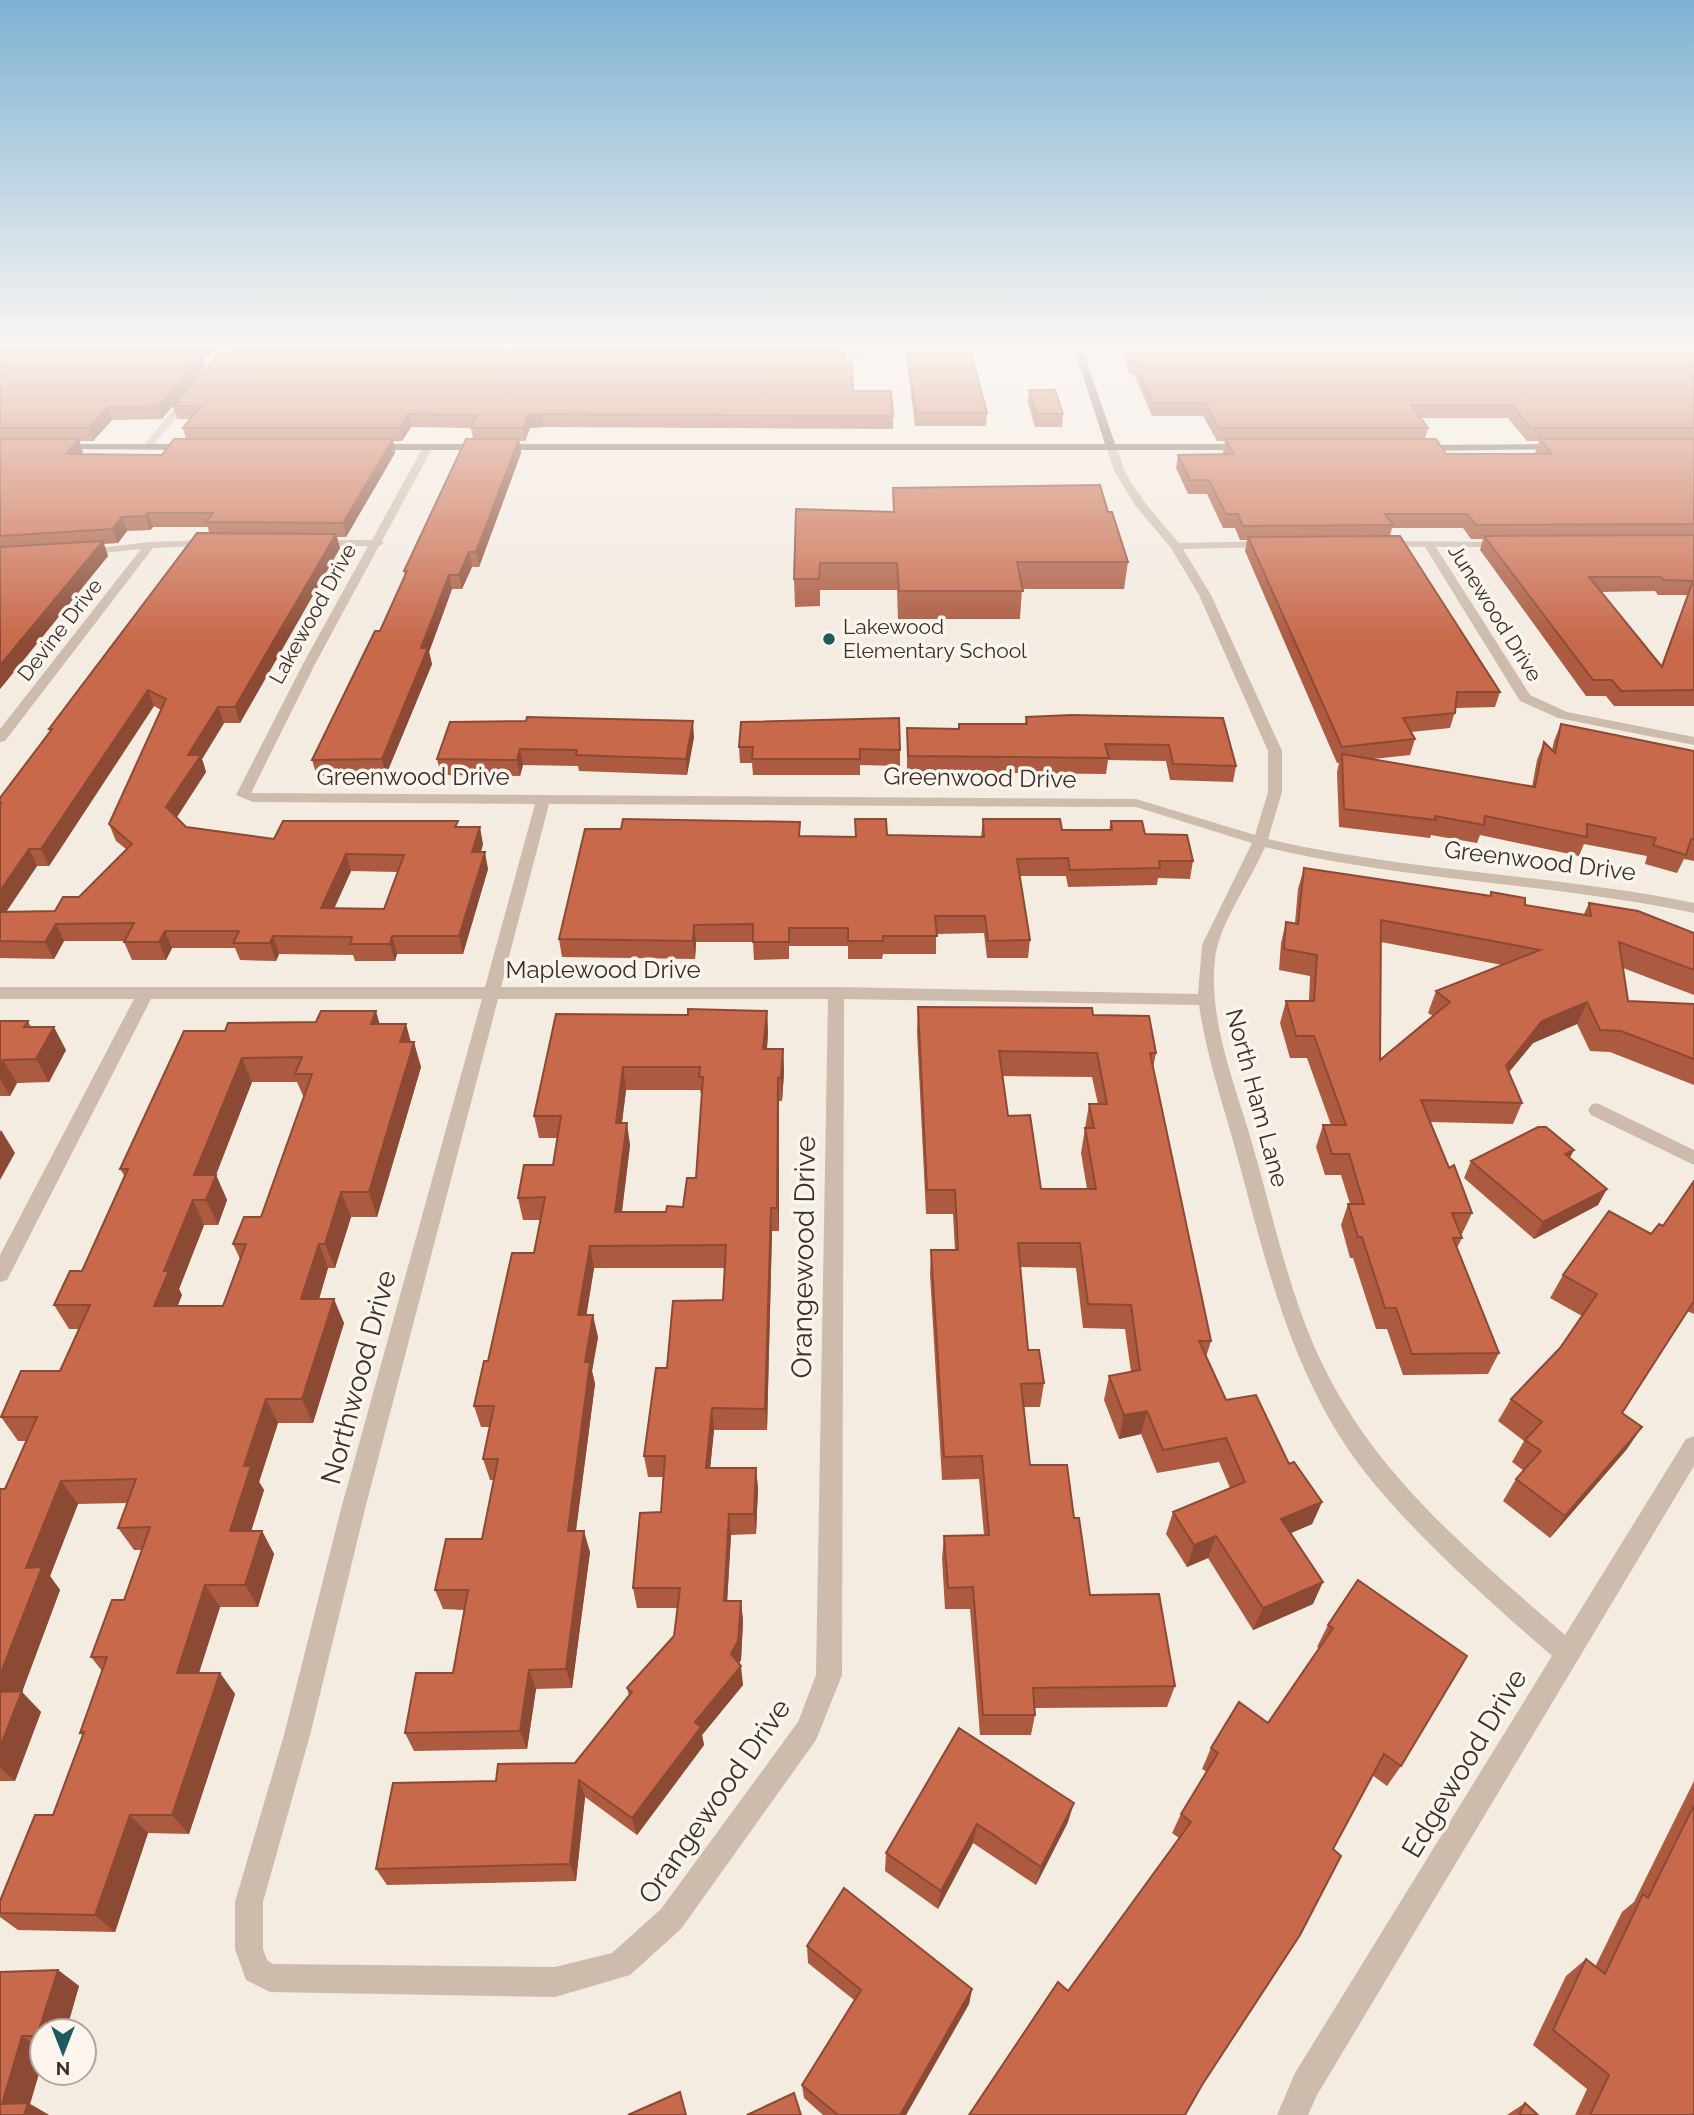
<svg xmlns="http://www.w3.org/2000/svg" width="1694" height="2115" font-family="Raleway,sans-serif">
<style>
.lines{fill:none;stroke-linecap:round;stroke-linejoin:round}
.minor{fill:#cdbbac;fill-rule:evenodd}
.major{fill:#7d675c;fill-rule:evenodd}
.wall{fill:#ac5a40;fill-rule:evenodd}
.shaded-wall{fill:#8c4a34}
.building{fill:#c8694b;stroke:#8c4a34;stroke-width:2;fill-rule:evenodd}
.poi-dot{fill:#1f5a5e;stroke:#fbf5ee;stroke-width:2.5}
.labels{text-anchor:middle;stroke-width:7;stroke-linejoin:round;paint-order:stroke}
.far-street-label{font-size:21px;fill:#3b302b;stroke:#fbf5ee}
.far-poi-label{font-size:21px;fill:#3b302b;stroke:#fbf5ee;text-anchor:start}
.street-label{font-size:24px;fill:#3b302b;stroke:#fbf5ee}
.near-street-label{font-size:28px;fill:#3b302b;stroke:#fbf5ee}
</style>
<rect width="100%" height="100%" fill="#f4ebe1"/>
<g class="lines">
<path class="minor" d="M228,345H236L213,374H207V370Z
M861,345H869L870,352L850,363L822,364L818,361L848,357L861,351Z
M186,394L194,396L150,449H144V445Z
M428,444L433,447L382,541L384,543L379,546L315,664L251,793L1136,799L1255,835L1268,792V751L1199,595L1171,548L1134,504L1114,470L1106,447L1111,444C1120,449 1121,463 1125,472C1140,499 1159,520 1179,543L1270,541L1276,544L1270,547L1183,549L1211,595L1282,751V792L1268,839C1408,872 1553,874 1694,903V913C1552,883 1406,881 1265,847C1251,880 1220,922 1215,958C1208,1021 1235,1084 1252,1143C1275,1222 1291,1306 1330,1379C1385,1484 1478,1559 1565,1635L1686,1439L1694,1436V1466L1317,2095L1308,2115H1277L1295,2073L1552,1656C1486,1598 1419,1540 1364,1471C1290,1375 1265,1258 1234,1144C1221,1098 1206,1053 1199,1005L844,999L842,1675L816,1740L681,1929L630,1975L555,1997L270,1992L246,1980L235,1949V1902L284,1735L341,1509L482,999H151L7,1280L0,1282V1255L134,999H0V987H485L535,804L253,802L236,795L303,664L368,546H314L308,543L314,540H372L423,447ZM549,804L1136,807L1252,843L1202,945L1198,994L836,987H501ZM498,999H828L816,1675L798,1722L661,1909L612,1953L555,1967L273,1964L267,1960L263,1949V1902L310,1735L365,1509Z
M213,540L219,543L217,545L153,548L5,741L0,742V729L141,549L84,555L78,552L80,550L150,542Z
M1382,541L1509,542V546L1505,547H1436L1530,695L1567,712L1694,737V745L1558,718L1520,701L1425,547L1378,546V542Z
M1597,1103L1694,1150V1165L1591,1115L1588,1110L1591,1105Z"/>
<path class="major" d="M1073,345H1081L1115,444H1246L1251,447L1246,450H371L366,447L371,444H1105Z
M60,444H193L198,447L193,450L57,449L55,447Z
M1561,444L1566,447L1564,449L1418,451L1413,448L1418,445Z"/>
</g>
<path class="wall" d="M0,345H226L215,356H202L205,367L162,419L112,420L93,441H79L83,453L82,454L162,455L186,439L183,428L190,419H177L173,406L230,354L227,345H843L844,364L853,391L893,416V429L544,427L530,428L525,441H519L521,453L479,567H472L462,589H452L429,652L432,664L386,775L317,776L312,760L380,631L405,575L404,571L473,439L471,428L411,427L402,441H393L395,453L346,537H337L340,548L240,723H224L202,759L206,772L177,817L186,827L274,839L459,827L483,844L481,852L488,869L463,954H397L395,961H355L353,955L279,954L276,961L240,960L235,948H172L166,960H132L124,942L125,941H64L54,959L0,958V798L50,732L49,729L209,533L208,527H153L150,530L127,531L118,543L104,544L108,556L0,689ZM154,706L161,710L109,824L116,841L126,849L79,897L55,911L6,912L37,866H49ZM351,871L398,872L384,909L334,908Z
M905,345H969L987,413L986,426H915Z
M1121,345H1694V706H1614L1606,696H1586L1480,550L1483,539H1471L1463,528H1392L1390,536L1500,692L1495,707L1456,708L1450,728L1411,732L1415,739L1410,755L1373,759L1532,787L1537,760L1544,742L1552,750L1554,741L1561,724L1694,751V861L1684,859L1677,873L1645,864L1647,856L1584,844L1579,856L1480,835L1477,843L1431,835L1430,838L1339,827L1337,772L1339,763H1337L1245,551L1247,540H1240L1235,528H1223L1207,494H1188L1176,468L1178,455L1224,454L1223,453L1225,441H1217L1203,416H1152L1134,374H1129ZM1420,418H1508L1527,441H1539L1535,453L1537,454H1446L1425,439L1428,428ZM1655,591L1658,595H1687L1661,666L1601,592Z
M1029,390L1063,414L1062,427H1035L1028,403Z
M893,488L1108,512L1128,562L1124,589H1022L1020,619H898L897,590H820V606L795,607L794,579L893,511Z
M1072,715L1236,766L1233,782L1170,780L1166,761L1108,760L1106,774L907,772V728L958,729L959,724H1025L1026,717Z
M450,722L694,737L687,775L579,771L578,766L523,765L520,776L441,775L437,759Z
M739,747L900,750V766L860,765V775H753L752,763H740Z
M855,819L887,835L981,837L983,819L1062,830H1109L1111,821L1145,834L1193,861L1190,879L1158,878L1157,885L1068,887L1066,876H1020L1030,940L1028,958H987L984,933L936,934V954H883L882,959H848V946H789V959L754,960L753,942H696L695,959L562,957L559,939L801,836L855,837Z
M1304,868L1490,896L1491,892L1525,905L1584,914L1589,903L1694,933V995L1623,968L1628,1001L1694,1004V1085L1610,1052L1590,1051L1577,1024L1533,1043L1508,1073L1522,1103L1513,1124L1430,1122L1449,1168L1472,1213L1462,1234H1460L1462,1238L1457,1248L1499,1353L1488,1374L1403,1375L1387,1329H1376L1353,1258H1350L1341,1225L1348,1204H1350L1341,1175H1325L1316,1147L1323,1125H1331L1307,1058H1290L1280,1023L1286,1001H1309L1310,976L1279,970L1281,943L1286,922L1295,923L1298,889ZM1381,942L1502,965L1436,991L1428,1013L1433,1016L1380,1060Z
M918,1007L1093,1015L1156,1053L1153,1068L1211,1341L1206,1357L1226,1400L1289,1464L1322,1502L1312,1524L1290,1533L1313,1604L1253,1630L1208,1558L1187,1567L1166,1534L1173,1512L1230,1488L1219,1462L1157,1473L1141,1434L1119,1439L1104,1400L1109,1376L1131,1372L1125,1329L1083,1328L1076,1268L1020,1267L1028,1350L1044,1383L1040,1407H1024L1030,1465L1074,1518L1090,1595L1175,1686L1167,1707L1035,1708V1715L1031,1735H980L970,1609H945L942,1558L944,1536L984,1535L979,1479L942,1480L930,1274L931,1250H955L953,1214H926L917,1032ZM1003,1076L1092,1077L1098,1104H1089L1081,1153L1087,1189H1041L1008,1116Z
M767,1011L768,1033L767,1049H783L784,1072L782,1101H779V1231H772L767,1430H714L710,1468H756L758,1489L756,1534L731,1535L727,1601H741L743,1621L741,1660L739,1663L743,1685L702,1735L704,1745L637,1835L585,1797L576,1881L387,1885L376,1869L496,1781L575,1763L629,1696L627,1688L674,1636L678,1608H637L633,1588L661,1512L664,1477H648L644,1456L667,1368L723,1300L725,1268H594L586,1315L598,1337L592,1371L595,1384L576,1531L590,1552L572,1688L536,1689L527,1749L414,1751L405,1733L453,1673L464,1610L443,1609L435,1590L482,1539L494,1480H490L483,1459L490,1427H481L474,1406L488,1361L534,1253L540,1220H523L518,1198L553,1165L557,1138H539L534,1116L688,1015ZM626,1090H700L702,1099L696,1178L683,1207L666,1212H622L630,1145L622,1123Z
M0,1021H28L31,1027L66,1050L49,1082L17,1083L10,1096H0Z
M380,1024L411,1042L421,1067L377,1217H351L335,1268H328L319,1299L344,1323L313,1423H278L259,1482L264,1490L251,1531H262L274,1554L258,1607H220L199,1673H220L235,1694L189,1834L148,1833L115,1932L18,1930L0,1917V1901L53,1815L83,1736L80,1733L102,1671L91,1657L124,1600L142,1550H134L118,1528L127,1503L78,1504L50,1576L60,1590L22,1692L41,1712L15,1781H0V1489H5L27,1441H18L1,1417L60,1371L79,1329H69L54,1305L82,1271L125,1177L120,1169L225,1031ZM252,1082H297L304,1098L261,1217L233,1244L240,1259L223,1306H177L182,1295L179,1289L204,1225H218L227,1200L216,1175Z
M1569,1158L1598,1205L1534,1239L1464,1178L1471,1161Z
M1694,1181V1314L1687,1311L1622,1413L1627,1449L1550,1538L1503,1501L1516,1479L1524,1471L1512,1462L1524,1441L1498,1421L1511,1399L1560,1348L1582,1316L1550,1298L1563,1275L1651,1234L1663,1226Z
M1358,1580L1401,1766L1387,1786L1372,1775L1333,1849L1068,1991L1179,1838L1172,1833L1181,1814L1207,1772L1202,1769L1211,1748L1268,1723L1319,1648L1317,1647L1328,1625Z
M959,1728L1068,1822L1036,1885L973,1843L938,1909L885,1871L886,1853Z
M1694,1781V2115H1575L1587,2089L1533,2045L1566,1976L1586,1959L1595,1967L1622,1912L1634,1902Z
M807,1946L972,1989L969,2004L906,2115H823L804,2098L802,2085L854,2000L808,1963Z
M58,1970L79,1986L66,2031H42V2063L30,2104L49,2115H0V1972Z
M1525,2103L1538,2115H1507Z"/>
<path class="shaded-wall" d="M211,345H226L215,356Z
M834,345H843V354L834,355Z
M202,354L205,367L162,419L158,406Z
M108,407L112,420L93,441L89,428Z
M408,414L411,427L402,441L400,428Z
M542,414L544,427L530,428L525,441L523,428L528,415Z
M79,439L83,453L71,467L66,454Z
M393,439L395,453L346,537L343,523Z
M519,439L521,453L479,567L476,552Z
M148,513L153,527L150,530L145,516Z
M122,517L127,531L118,543L112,529Z
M336,534L340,548L240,723L235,707Z
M103,541L108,556L0,689V665Z
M469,552L472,567L462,589L459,575Z
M449,575L452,589L429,652L432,664L386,775L382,759Z
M148,690L154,706L49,866L41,849Z
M218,707L224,723L202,759L206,772L173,823L166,807L188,755Z
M693,721L694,737L687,775L686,759Z
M520,749L523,765L520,776L517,760Z
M480,827L483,844L475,869L472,852Z
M29,849L37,866L0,921V891Z
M485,852L488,869L463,954L459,936Z
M346,854L351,871L327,925L321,908Z
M56,924L64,941L54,959L45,942Z
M694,925L696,942L695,959L693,941Z
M165,931L172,948L166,960L159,942Z
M273,936L279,954L276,961L270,943Z
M392,936L397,954L395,961L390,944Z
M1587,1002L1577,1024L1533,1043L1496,1088L1506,1066L1542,1021Z
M376,1011L383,1036L371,1024Z
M767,1011L768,1033L765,1071L763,1049Z
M406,1024L412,1046L414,1042L421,1067L377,1217L369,1192L400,1042Z
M54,1027L66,1050L49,1082L36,1059Z
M783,1049L784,1072L782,1101L781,1078Z
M242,1058L252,1082L206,1200L216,1175L227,1200L218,1225L194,1175Z
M3,1060L17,1083L10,1096L0,1079V1065Z
M623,1067L626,1090L619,1145L616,1123Z
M778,1078L779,1101V1231L777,1208Z
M627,1123L630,1145L619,1234L615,1212Z
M1,1130L15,1153L0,1180V1132Z
M1574,1150L1565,1167V1154Z
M1607,1189L1598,1205L1534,1239L1543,1222Z
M341,1192L351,1217L335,1268L325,1244Z
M193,1200L204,1225L179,1289L182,1295L168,1331L154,1306L164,1271Z
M771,1208L772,1231L767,1430L765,1409Z
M319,1244L328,1268L312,1323L301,1299Z
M590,1246L594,1268L583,1337L578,1315Z
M334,1299L344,1323L313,1423L302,1399Z
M593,1315L598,1337L592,1371L595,1384L573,1552L568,1531L585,1362Z
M266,1399L278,1423L259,1482L264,1490L244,1554L230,1531L244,1466Z
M712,1408L714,1430L708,1489L706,1468Z
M1147,1411L1141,1434L1119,1439L1124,1415Z
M1642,1427L1627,1449L1550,1538L1565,1516Z
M756,1468L758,1489L756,1534L754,1514Z
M61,1481L78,1504L50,1576L60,1590L22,1692L41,1712L15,1781L0,1767V1675L26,1568Z
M1322,1502L1312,1524L1271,1542L1281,1519Z
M729,1514L731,1535L726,1621L724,1601Z
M262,1531L274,1554L258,1607L245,1585Z
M584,1531L590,1552L572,1688L566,1669Z
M1216,1536L1208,1558L1187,1567L1194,1545Z
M1323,1582L1313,1604L1253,1630L1263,1608Z
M205,1585L220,1607L192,1694L177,1673Z
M741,1601L743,1621L741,1660L733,1673L731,1654Z
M741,1666L743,1685L702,1735L704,1745L637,1835L632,1818L695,1722Z
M529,1670L536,1689L527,1749L520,1731Z
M220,1673L235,1694L189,1834L172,1815Z
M579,1780L585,1797L576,1881L570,1864Z
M1074,1803L1068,1822L1036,1885L1041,1867Z
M130,1815L148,1833L115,1932L95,1915Z
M977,1824L973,1843L938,1909L941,1891Z
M58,1970L79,1986L66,2031H42V2039L37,2036Z
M972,1989L969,2004L906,2115H900Z
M22,2036L42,2049V2063L30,2104L49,2115H22L2,2104Z"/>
<path class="building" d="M907,345H969L987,413H916Z
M1126,345H1694V428H1531L1512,405H1411L1428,428H1219L1205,403H1153L1135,361H1130Z
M844,353V364H852L853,391H891L893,416L542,414L528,415L523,428H471L477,415L408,414L400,428H183L201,406H173L219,354Z
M202,354L158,406L108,407L89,428H0V355Z
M1029,390H1055L1063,414H1036Z
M0,439H79L66,454L162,455L174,439H393L343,523L206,522L213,513H148L145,516L122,517L112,529L0,536Z
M466,439H519L476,552H469L459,575H449L421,648H428L382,759L312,760L375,631H380L407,571H404Z
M1225,439H1436L1446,454H1552L1540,439H1694V524L1476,525L1467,514H1385L1393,525L1243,526L1238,514H1226L1209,480H1190L1178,455L1234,454Z
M1100,485L1108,512H1112L1128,562H1017L1023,591H899L897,563H820L819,579H794L796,509L894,512L893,488Z
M197,533L336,534L235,707H218L188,755H201L166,807L186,827L274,839L283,821H458L455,827H480L472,852H485L459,936H392L390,944H350L352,937L273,936L270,943H233L239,931H165L159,942H124L134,923L56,924L45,942L0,941V912L55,911L63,897H79L132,844L109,824L166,699L148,690L41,849H29L0,891V805L1,803H0V798L52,729H49ZM346,854L404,855L384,909L321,908Z
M1694,535V690L1621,691L1612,680H1593L1484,536ZM1589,577H1661L1664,580L1693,581L1662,667Z
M1400,536L1500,692H1457L1455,713L1403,718L1415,739L1342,747L1248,537Z
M103,541L13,650L0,665V547Z
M1072,715L1223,718L1236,766L1173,764L1169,745L1105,744L1109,758L908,756L907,728L959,729V724H1027L1026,717Z
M527,717L693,721L686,759L576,755L577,750L520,749L517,760L437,759L450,722L526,721Z
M899,718L900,750L860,749V759H752L753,747H739L741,722Z
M1561,724L1694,751V840L1691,839L1686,855L1653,845L1656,838L1587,824V837L1485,816L1484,825L1435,816L1436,820L1344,809L1342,754L1535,787L1544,742L1555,753Z
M623,819L800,822L799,836L856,837L855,819H886L887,835L984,837L983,819H1060L1062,830H1112L1111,821H1142L1145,834L1187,835L1193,861H1159L1160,868L1070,870L1068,858L1017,859L1030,940L988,941L985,916H935L937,936H883V941H848V928H789V942H753V924L694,925L693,941L559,939L585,829H621Z
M1304,868L1491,896V892L1525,898V905L1591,916L1589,903L1638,911L1694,933V970L1619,942L1628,1001L1694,1004V1059L1621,1031L1600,1030L1587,1002L1542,1021L1506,1066L1522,1103L1421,1100L1449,1168L1454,1165L1472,1213H1452L1462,1238H1453L1499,1353L1412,1354L1396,1308H1385L1362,1237H1358L1348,1204H1364L1349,1154H1332L1323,1125H1346L1314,1036H1296L1286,1001H1314L1317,955L1284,949L1286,922L1298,924ZM1381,920L1540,950L1436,991L1450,1002L1380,1060Z
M918,1007L1092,1008L1093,1015L1149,1016L1156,1053H1150L1211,1341H1199L1226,1400L1256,1395L1289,1464L1294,1462L1322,1502L1281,1519L1323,1582L1263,1608L1216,1536L1194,1545L1173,1512L1245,1482L1226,1438L1163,1450L1147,1411L1124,1415L1109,1376L1140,1370L1131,1305L1088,1304L1080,1243H1018L1028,1350H1039L1044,1383L1021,1384L1030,1465H1067L1074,1518H1079L1090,1595L1159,1594L1175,1686L1033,1688L1035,1715H983L973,1587L948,1588L944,1536L989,1535L982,1456L944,1457L931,1250H958L955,1190H927ZM999,1051L1097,1053L1107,1104H1089L1094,1128H1085L1096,1189H1041L1030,1115L1008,1116Z
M688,1009L767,1011L763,1049H783L781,1078H778L777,1208H771L765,1409L712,1408L706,1468H756L754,1514H729L724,1601H741L738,1641L731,1654L741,1666L695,1722L701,1727L632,1818L579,1780L570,1864L376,1869L393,1783L496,1781L498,1764L575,1763L632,1692L627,1688L674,1636L680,1588H633L640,1513L661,1512L665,1456H644L656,1368H667L673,1301L723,1300L726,1245L590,1246L578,1315H593L585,1362H590L568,1531H584L566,1669L529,1670L520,1731L405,1733L416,1673H453L468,1590H435L446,1539H482L498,1459H483L494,1406H474L484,1361H488L512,1253H534L545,1197L518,1198L524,1165H553L561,1116H534L556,1014L688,1015ZM623,1067H700L699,1077H703L696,1178H687L683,1207L667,1206L666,1212H615L627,1123H616Z
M321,1011H376L371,1024H406L400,1042H414L369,1192H341L325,1244H319L301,1299H334L302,1399H266L244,1466H251L230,1531H262L245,1585H205L177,1673H220L172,1815H130L95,1915L0,1913V1901L35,1815H53L84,1732L80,1733L107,1657H91L112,1600H124L150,1527L118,1528L136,1479L61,1481L26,1568L42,1567L0,1675V1489H5L37,1417H1L21,1371H60L90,1305H54L70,1271H82L128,1169H120L184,1031H225L228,1023L316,1022ZM302,1057L295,1074H312L261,1217H244L233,1244H246L223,1306H154L169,1271H164L193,1200H206L216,1175H194L242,1058Z
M0,1021H28L24,1027H54L36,1059L3,1060L0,1065Z
M1538,1127H1546L1574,1150L1565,1154L1607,1189L1543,1222L1471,1161Z
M1694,1181V1301L1622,1413L1642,1427L1565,1516L1516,1479L1541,1451L1525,1440L1542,1422L1511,1399L1560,1348L1597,1294L1563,1275L1609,1211L1651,1234L1659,1224L1663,1226Z
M1358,1580L1467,1656L1401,1766L1384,1754L1333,1849L1341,1856L1300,1935L1202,2085L1185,2115H969L1058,1982L1068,1991L1191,1822L1181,1814L1218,1753L1211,1748L1239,1702L1268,1723L1333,1628L1328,1625Z
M22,1691L0,1747V1692Z
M959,1728L1074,1803L1041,1867L977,1824L941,1891L886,1853Z
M1694,1805V2115H1590L1609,2075L1553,2030L1586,1959L1605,1974L1643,1894L1648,1898Z
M844,1888L972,1989L900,2115H838L802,2085L861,1990L807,1946Z
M58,1970L37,2036H22L2,2104L28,2103L24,2115H0V1972Z
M680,2092L686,2115H628Z
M794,2093L801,2115H747Z
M1525,2103L1538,2115H1519Z"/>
<linearGradient id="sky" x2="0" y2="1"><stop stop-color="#7eb2d2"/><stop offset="0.54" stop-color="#faf6f2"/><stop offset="1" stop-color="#faf6f2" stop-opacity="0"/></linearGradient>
<rect width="1694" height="641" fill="url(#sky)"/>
<circle class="poi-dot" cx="829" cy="639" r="7"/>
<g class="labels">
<g class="far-street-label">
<text transform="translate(1495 613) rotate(58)" y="7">Junewood Drive</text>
<text transform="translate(313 614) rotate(-61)" y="7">Lakewood Drive</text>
<text transform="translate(60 630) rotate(-52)" y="7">Devine Drive</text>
</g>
<g class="far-poi-label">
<text x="843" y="634">Lakewood<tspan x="843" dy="24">Elementary School</tspan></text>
</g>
<g class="street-label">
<text x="413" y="785">Greenwood Drive</text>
<text transform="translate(980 778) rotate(1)" y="8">Greenwood Drive</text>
<text transform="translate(1540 861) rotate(7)" y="8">Greenwood Drive</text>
<text x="603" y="978">Maplewood Drive</text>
<text transform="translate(1257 1098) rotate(75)" y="8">North Ham Lane</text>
</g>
<g class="near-street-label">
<text transform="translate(803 1257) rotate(-89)" y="10">Orangewood Drive</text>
<text transform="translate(358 1377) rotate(-75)" y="10">Northwood Drive</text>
<text transform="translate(1464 1763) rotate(-59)" y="10">Edgewood Drive</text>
<text transform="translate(714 1801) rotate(-55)" y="10">Orangewood Drive</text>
</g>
</g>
<g transform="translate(63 2052) rotate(180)"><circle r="33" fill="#fbf5ee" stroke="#aea6a0" stroke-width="2"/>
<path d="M0-5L12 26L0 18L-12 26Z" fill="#1f5a5e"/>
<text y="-10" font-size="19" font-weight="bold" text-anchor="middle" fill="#3b302b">N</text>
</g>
</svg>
